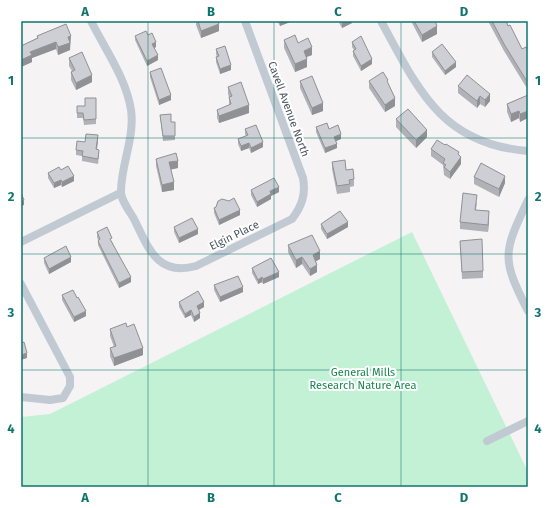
<svg xmlns="http://www.w3.org/2000/svg" width="549" height="508" font-family="'Fira Sans',sans-serif">
<style>
.green{fill:#c3f1d5}
.lines{fill:none;stroke-linecap:round;stroke-linejoin:round}
.street{stroke:#c1cad2;stroke-width:8}
.wall{fill:#b0b2b7}
.shaded-wall{fill:#909195}
.building{fill:#cdcfd5;stroke:#909195}
.grid{fill:none;stroke:#0f766e;stroke-width:1;stroke-opacity:0.55}
.labels{text-anchor:middle;stroke-width:4;stroke-linejoin:round;paint-order:stroke}
.street-label{font-size:11px;fill:#4a5661;stroke:#fff}
.park-label{font-size:11px;fill:#17864f;stroke:#fff}
.neatline{fill:none;stroke:#0f766e;stroke-width:1.5}
.grid-label{font-size:13px;text-anchor:middle;font-weight:bold;fill:#0f766e}
</style>
<rect width="100%" height="100%" fill="#f5f3f3"/>
<path class="green" d="M412,232L528,472V487H21V417L50,414Z"/>
<g class="lines">
<path class="street" d="M91,21C105,49 126,78 131,110C135,137 121,165 121,191C120,199 130,212 134,219C148,247 157,277 196,266L292,219C302,206 306,194 303,178L245,21
M381,21C418,89 441,144 528,151
M528,200C503,253 501,258 528,311
M21,242L120,193
M21,284L70,377V386L63,398L50,400L21,397
M487,441L528,421"/>
</g>
<path class="wall" d="M196,21H218L219,31L201,38L196,25Z
M277,21H290V22L280,26Z
M338,21H352V23L342,28Z
M411,21H435L437,34L422,42Z
M488,21H506L522,49L528,50V90L504,51Z
M37,36L71,44H70V50L58,55L56,49L32,58V62L21,67V46L37,38Z
M135,36L156,47L154,48L158,60L147,66L135,40Z
M284,40L298,43L312,55L306,57L307,67L295,72L284,48Z
M352,42L372,64L361,71L353,56V51L354,50L352,47Z
M216,49L231,70L220,74L216,62V57H217L216,54Z
M432,52L456,67L445,75L432,57Z
M69,58L92,82L76,90L71,80V72L72,71L69,66Z
M150,72L171,100L159,105L150,77Z
M300,81L323,111L312,115L300,88Z
M369,81L388,84L395,106L385,112L369,88Z
M458,86L490,101L485,107L480,104L477,108L458,93Z
M228,87L249,113L219,123L217,118V110L229,105V97L228,94Z
M528,95L520,122L519,118L511,122L507,112V104Z
M96,98V124L84,125L83,118H77V106H85Z
M160,115L171,122H175V140L163,141Z
M396,119L427,137L416,148L396,127Z
M316,127L329,129L341,139L336,141L337,148L325,153L316,132Z
M245,129L263,147L251,153L249,148L241,151L238,144V139L246,136L245,134Z
M98,140L97,150L99,155L98,164L82,161V156L76,155V150L85,142Z
M431,149L459,155L461,164L450,179L444,175L443,165L431,156Z
M156,159L178,168L171,169L174,190L162,192L156,166Z
M332,162L346,170L354,179V186L350,187V192L337,194L332,169Z
M61,170L74,181L62,187L61,185L54,188L48,178V173Z
M474,177L505,183L499,197L474,184Z
M251,190L279,192L271,196V199L257,207L251,195Z
M477,202L476,210L489,219L488,232L460,229V222Z
M216,207L240,215L219,225L214,213V208Z
M321,224L348,227L327,239L321,229Z
M174,227L198,234L179,243L174,232Z
M97,232L112,242L131,282L119,288L98,245V240L97,237Z
M460,241L483,271V278L462,279Z
M288,245L320,259L316,261L317,272L310,276L302,264L296,268L288,252Z
M44,258L71,262L49,274L44,263Z
M252,268L279,277L263,284L262,282L258,284L252,273Z
M214,285L243,292L220,302L214,290Z
M62,295L86,316L74,322L62,300Z
M179,302L204,307L199,310L200,318L194,322L191,315L185,318L179,307Z
M127,327L143,355L114,366L110,356V348L114,347L110,336V329Z"/>
<path class="shaded-wall" d="M280,21H290V22L280,26Z
M344,21H352V23L342,28V22Z
M219,24V31L201,38V31Z
M437,26V34L422,42V35Z
M71,36L70,50L58,55V47L68,37Z
M56,42V49L32,58V62L21,67V60L30,52Z
M156,42V47L152,49V44Z
M312,47V55L304,58V51Z
M158,55V60L147,66V61Z
M307,59V67L295,72V64Z
M372,59V64L361,71V66Z
M456,62V67L445,75V71Z
M231,65V70L220,74V69Z
M92,75V82L76,90V83Z
M490,94V101L485,107V100Z
M171,95V100L159,105V100Z
M480,96V104L477,108V101Z
M395,98V106L385,112V105Z
M323,103V111L312,115V108Z
M249,105V113L219,123V116Z
M519,111V118L511,122V114Z
M528,111V118L520,122V114Z
M427,130V137L416,148V140Z
M341,134V139L334,142V137Z
M98,135V140L96,154V149Z
M263,142V147L251,153V148Z
M249,143V148L241,151V146Z
M337,144V148L325,153V148Z
M461,157V164L450,179V172Z
M178,161V168L169,170V162Z
M74,176V181L62,187V182Z
M505,176V183L499,197V189Z
M61,180V185L54,188V183Z
M174,182V190L162,192V185Z
M279,187V192L271,196V199L257,207V202L270,191Z
M24,200V205L21,206V201Z
M240,210V215L219,225V220Z
M489,211V219L488,232V225Z
M348,222V227L327,239V234Z
M198,229V234L179,243V238Z
M320,251V259L313,263V255Z
M71,257V262L49,274V269Z
M302,257V264L296,268V260Z
M317,265V272L310,276V269Z
M279,272V277L263,284V279Z
M131,277V282L119,288V283Z
M262,277V282L258,284V280Z
M243,287V292L220,302V297Z
M204,302V307L197,311V306Z
M191,310V315L185,318V314Z
M86,311V316L74,322V317Z
M200,313V318L194,322V317Z
M143,348V355L114,366V358Z
M27,353V358L21,360V355Z"/>
<path class="building" d="M198,21H218L219,24L201,31Z
M414,21H435L437,26L422,35Z
M492,21H506L508,26L510,25L522,49L526,47L528,50V83L504,44Z
M66,24L71,36L68,37L70,43L58,47L56,42L30,52L32,55L21,60V46L38,38L37,36Z
M146,31L148,35L152,33L156,42L152,44L158,55L147,61L135,36Z
M295,35L298,43L308,38L312,47L304,51L307,59L295,64L284,40Z
M361,36L372,59L361,66L353,51L356,49L352,42Z
M442,44L456,62L445,71L432,52Z
M225,46L231,65L220,69L216,57L219,56L216,49Z
M82,52L92,75L76,83L71,72L75,70L69,58Z
M161,68L171,95L159,100L150,72Z
M383,72L388,80L387,81L395,98L385,105L369,81Z
M467,75L490,94L485,100L480,96L477,101L458,86Z
M312,76L323,103L312,108L300,81Z
M241,82L249,105L219,116L217,110L231,104L229,97L232,96L228,87Z
M528,95V111L520,114L519,111L511,114L507,104Z
M85,98H96V119L84,120L83,113H77V106H85Z
M408,109L427,130L416,140L396,119Z
M171,114V122H175V136H163L160,115Z
M327,123L329,129L338,125L341,134L334,137L337,144L325,148L316,127Z
M256,125L263,142L251,148L249,143L241,146L238,139L248,135L245,129Z
M86,134L98,135L96,149L99,150L98,159L82,156L83,151L76,150L77,141L85,142Z
M437,140L445,145L446,144L459,152L458,154L461,157L450,172L444,167L446,165L443,163L445,159L431,149Z
M176,153L178,161L169,162L174,182L162,185L156,159Z
M345,160L346,170L353,169L354,179L349,180L350,184L337,186L332,162Z
M481,163L505,176L499,189L474,177Z
M68,166L74,176L62,182L61,180L54,183L48,173L59,167L61,170Z
M274,178L279,187L270,191L271,194L257,202L251,190Z
M21,193L24,200L21,201Z
M463,193L477,195L475,210L489,211L488,225L460,222Z
M234,198L240,210L219,220L214,208L216,207L218,201L222,199L229,201Z
M340,211L348,222L327,234L321,224Z
M192,218L198,229L179,238L174,227Z
M107,227L112,238L110,239L131,277L119,283L98,241L100,239L97,232Z
M312,235L320,251L313,255L317,265L310,269L302,257L296,260L288,245Z
M482,239L483,271L462,272L460,241Z
M66,246L71,257L49,269L44,258Z
M271,258L279,272L263,279L262,277L258,280L252,268Z
M238,276L243,287L220,297L214,285Z
M73,290L77,298L78,297L86,311L74,317L62,295Z
M198,291L204,302L197,306L200,313L194,317L191,310L185,314L179,302Z
M126,323L127,327L134,324L143,348L114,358L110,348L116,346L110,329Z
M24,342L27,353L21,355V343Z"/>
<path class="grid" d="M148,21V487M274,21V487M401,21V487M21,138H528M21,254H528M21,370H528"/>
<g class="labels">
<g class="street-label">
<text transform="translate(289 109) rotate(70)" y="4">Cavell Avenue North</text>
<text transform="translate(234 235) rotate(-26)" y="4">Elgin Place</text>
</g>
<g class="park-label">
<text x="363" y="376">General Mills<tspan x="363" dy="13">Research Nature Area</tspan></text>
</g>
</g>
<rect width="549" height="508" fill="none" stroke="#ffffff" stroke-width="44"/>
<rect x="22" y="22" width="505" height="464" class="neatline"/>
<g class="grid-label">
<text x="85" y="16">A</text>
<text x="211" y="16">B</text>
<text x="338" y="16">C</text>
<text x="464" y="16">D</text>
<text x="11" y="85">1</text>
<text x="538" y="85">1</text>
<text x="11" y="201">2</text>
<text x="538" y="201">2</text>
<text x="11" y="317">3</text>
<text x="538" y="317">3</text>
<text x="11" y="433">4</text>
<text x="538" y="433">4</text>
<text x="85" y="502">A</text>
<text x="211" y="502">B</text>
<text x="338" y="502">C</text>
<text x="464" y="502">D</text>
</g>
</svg>
